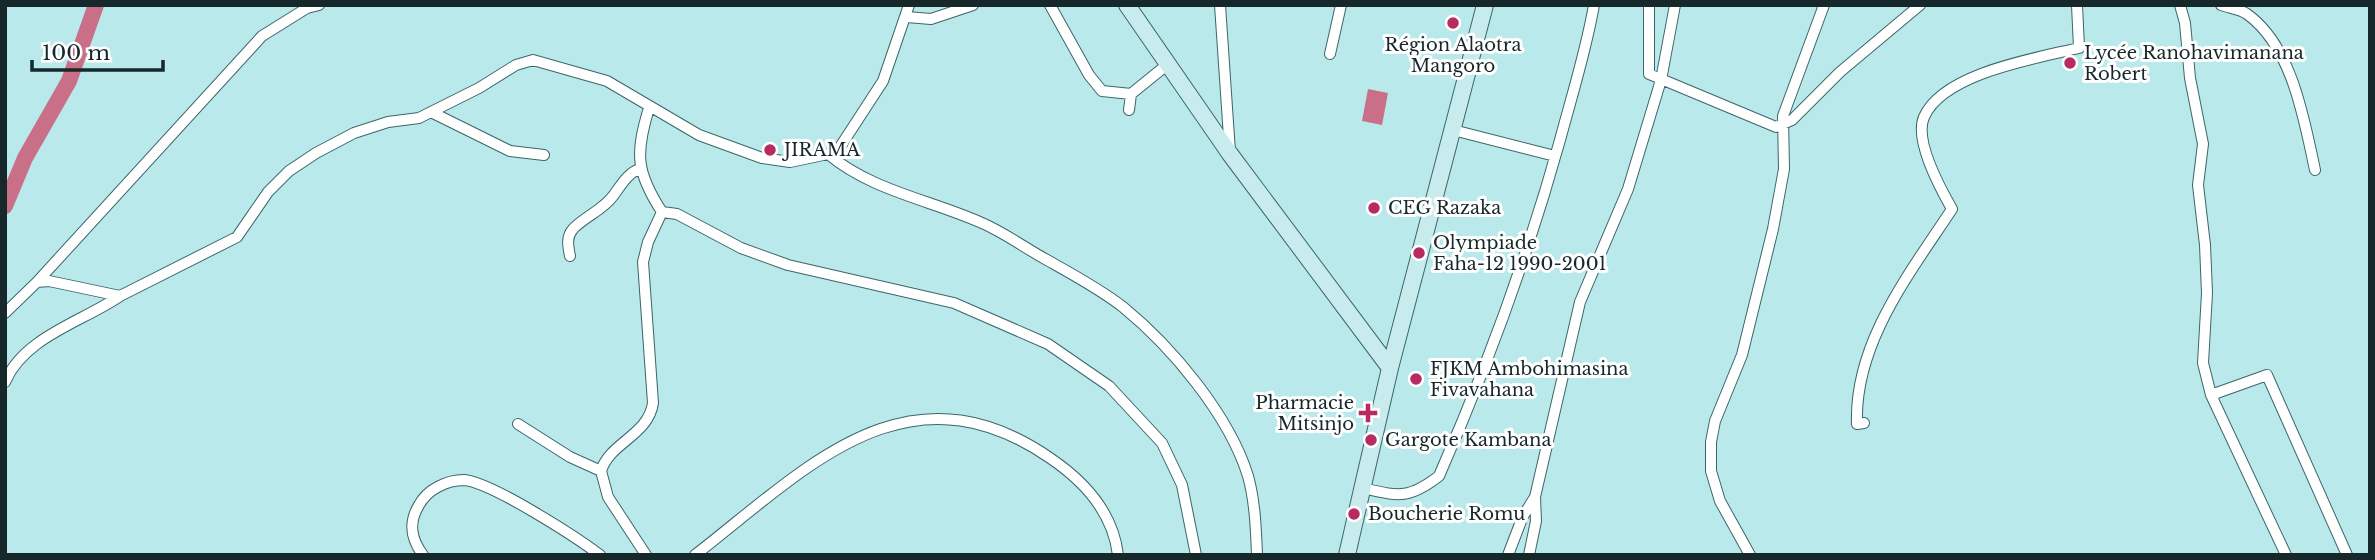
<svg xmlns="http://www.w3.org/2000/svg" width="2375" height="560" font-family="'Libre Baskerville',serif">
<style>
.water{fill:#c96f87}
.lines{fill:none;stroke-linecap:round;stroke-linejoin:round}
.river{stroke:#c96f87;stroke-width:16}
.street-casing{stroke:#3b6669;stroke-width:12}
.secondary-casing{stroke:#3b6669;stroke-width:18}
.street{stroke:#fff;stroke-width:10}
.secondary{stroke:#c8ecee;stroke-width:16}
.poi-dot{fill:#b82b60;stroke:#fff;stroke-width:2.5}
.labels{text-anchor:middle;stroke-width:6;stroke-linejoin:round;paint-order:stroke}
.poi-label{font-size:18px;fill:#162829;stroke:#fff;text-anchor:start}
</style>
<rect width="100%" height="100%" fill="#bae9ec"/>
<path class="water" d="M1368,89L1388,93L1382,125L1362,121Z"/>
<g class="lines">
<path class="river" d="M5,206L25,158L69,81L96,5"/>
<defs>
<path id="street" d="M319,5L307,8L262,36L37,282L49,281L120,296L237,237L268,192L289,171L316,153L354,133L388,122L419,118L479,88L516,65L533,60L607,81L699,135L762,158L790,162L828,154L840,147L883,81L909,5
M1050,5L1089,75L1102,91L1131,94
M1220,5L1230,152
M1649,5V74L1776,127L1792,120L1840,72L1920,5
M2180,5L2185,23L2190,78L2203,144L2198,185L2205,245L2207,293L2203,363L2211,395L2286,555
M2221,5C2229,8 2240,9 2247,14C2292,46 2304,119 2315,170
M907,17L931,19L973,5
M1330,54L1341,5
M649,108C635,154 636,172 662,212
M1129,110L1131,94L1168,64
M431,112L510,151L544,155
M1453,130L1555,156
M828,154C872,191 931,200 982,223C1005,233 1025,248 1047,260C1072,274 1100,289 1123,307C1172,347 1229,415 1248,476C1255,501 1256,529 1257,555
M662,212L677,214L741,248L788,265L954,303L1048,344L1109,386L1162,443L1182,485L1196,555
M570,256C568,246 566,237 573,229C584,217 603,210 613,196C620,187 628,172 640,169
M5,313L37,282
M5,382C24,337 82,322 120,296
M2211,395L2267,375L2347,555
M1864,423L1857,424C1854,343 1910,273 1952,209C1940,188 1914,140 1924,117C1943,73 2037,58 2079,48L2077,5
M518,424L570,457L601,471
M1362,488C1398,496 1408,500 1439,476C1487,367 1528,255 1560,140C1572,95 1586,51 1594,5
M423,555C411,539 408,523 419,505C427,490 446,480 464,480C491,482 576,537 600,555
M646,555L608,497L601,471C610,442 648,436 653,403L643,262L648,242L662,212
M695,555C806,469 906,359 1050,458C1084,481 1113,512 1118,555
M1508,555L1523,516L1535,497L1580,302L1628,189L1661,80L1675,5
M1529,555L1536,521L1535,497
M1750,555L1720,501L1711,471V442L1715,421L1742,355L1773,229L1784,169L1783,116L1824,5"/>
<path id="secondary" d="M1127,5L1230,154L1390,368
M1347,555L1390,368L1485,5"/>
</defs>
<use href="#street" class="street-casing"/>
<use href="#secondary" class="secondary-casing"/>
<use href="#street" class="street"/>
<use href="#secondary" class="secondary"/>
</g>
<g class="poi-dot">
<circle cx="1453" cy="23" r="7"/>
<circle cx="2070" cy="63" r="7"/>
<circle cx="770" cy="150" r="7"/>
<circle cx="1374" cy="208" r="7"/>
<circle cx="1419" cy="253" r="7"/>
<circle cx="1416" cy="379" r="7"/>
<path d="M1364.5 402.5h7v7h7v7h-7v7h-7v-7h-7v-7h7z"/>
<circle cx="1371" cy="440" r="7"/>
<circle cx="1354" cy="514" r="7"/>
</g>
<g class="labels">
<g class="poi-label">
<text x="1453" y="51" text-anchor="middle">Région Alaotra<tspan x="1453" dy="21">Mangoro</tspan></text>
<text x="2084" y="59">Lycée Ranohavimanana<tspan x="2084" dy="21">Robert</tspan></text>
<text x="784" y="156">JIRAMA</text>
<text x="1388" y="214">CEG Razaka</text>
<text x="1433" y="249">Olympiade<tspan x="1433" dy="21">Faha-12 1990-2001</tspan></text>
<text x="1430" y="375">FJKM Ambohimasina<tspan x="1430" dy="21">Fivavahana</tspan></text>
<text x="1354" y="409" text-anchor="end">Pharmacie<tspan x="1354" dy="21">Mitsinjo</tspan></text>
<text x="1385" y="446">Gargote Kambana</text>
<text x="1368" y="520">Boucherie Romu</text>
</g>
</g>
<rect width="2375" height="560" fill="none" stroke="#162829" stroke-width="14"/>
<path d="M32 60v10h131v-10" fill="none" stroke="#162829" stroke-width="3.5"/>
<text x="42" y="60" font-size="21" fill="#162829" stroke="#ffffff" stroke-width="5" paint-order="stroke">100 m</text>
</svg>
